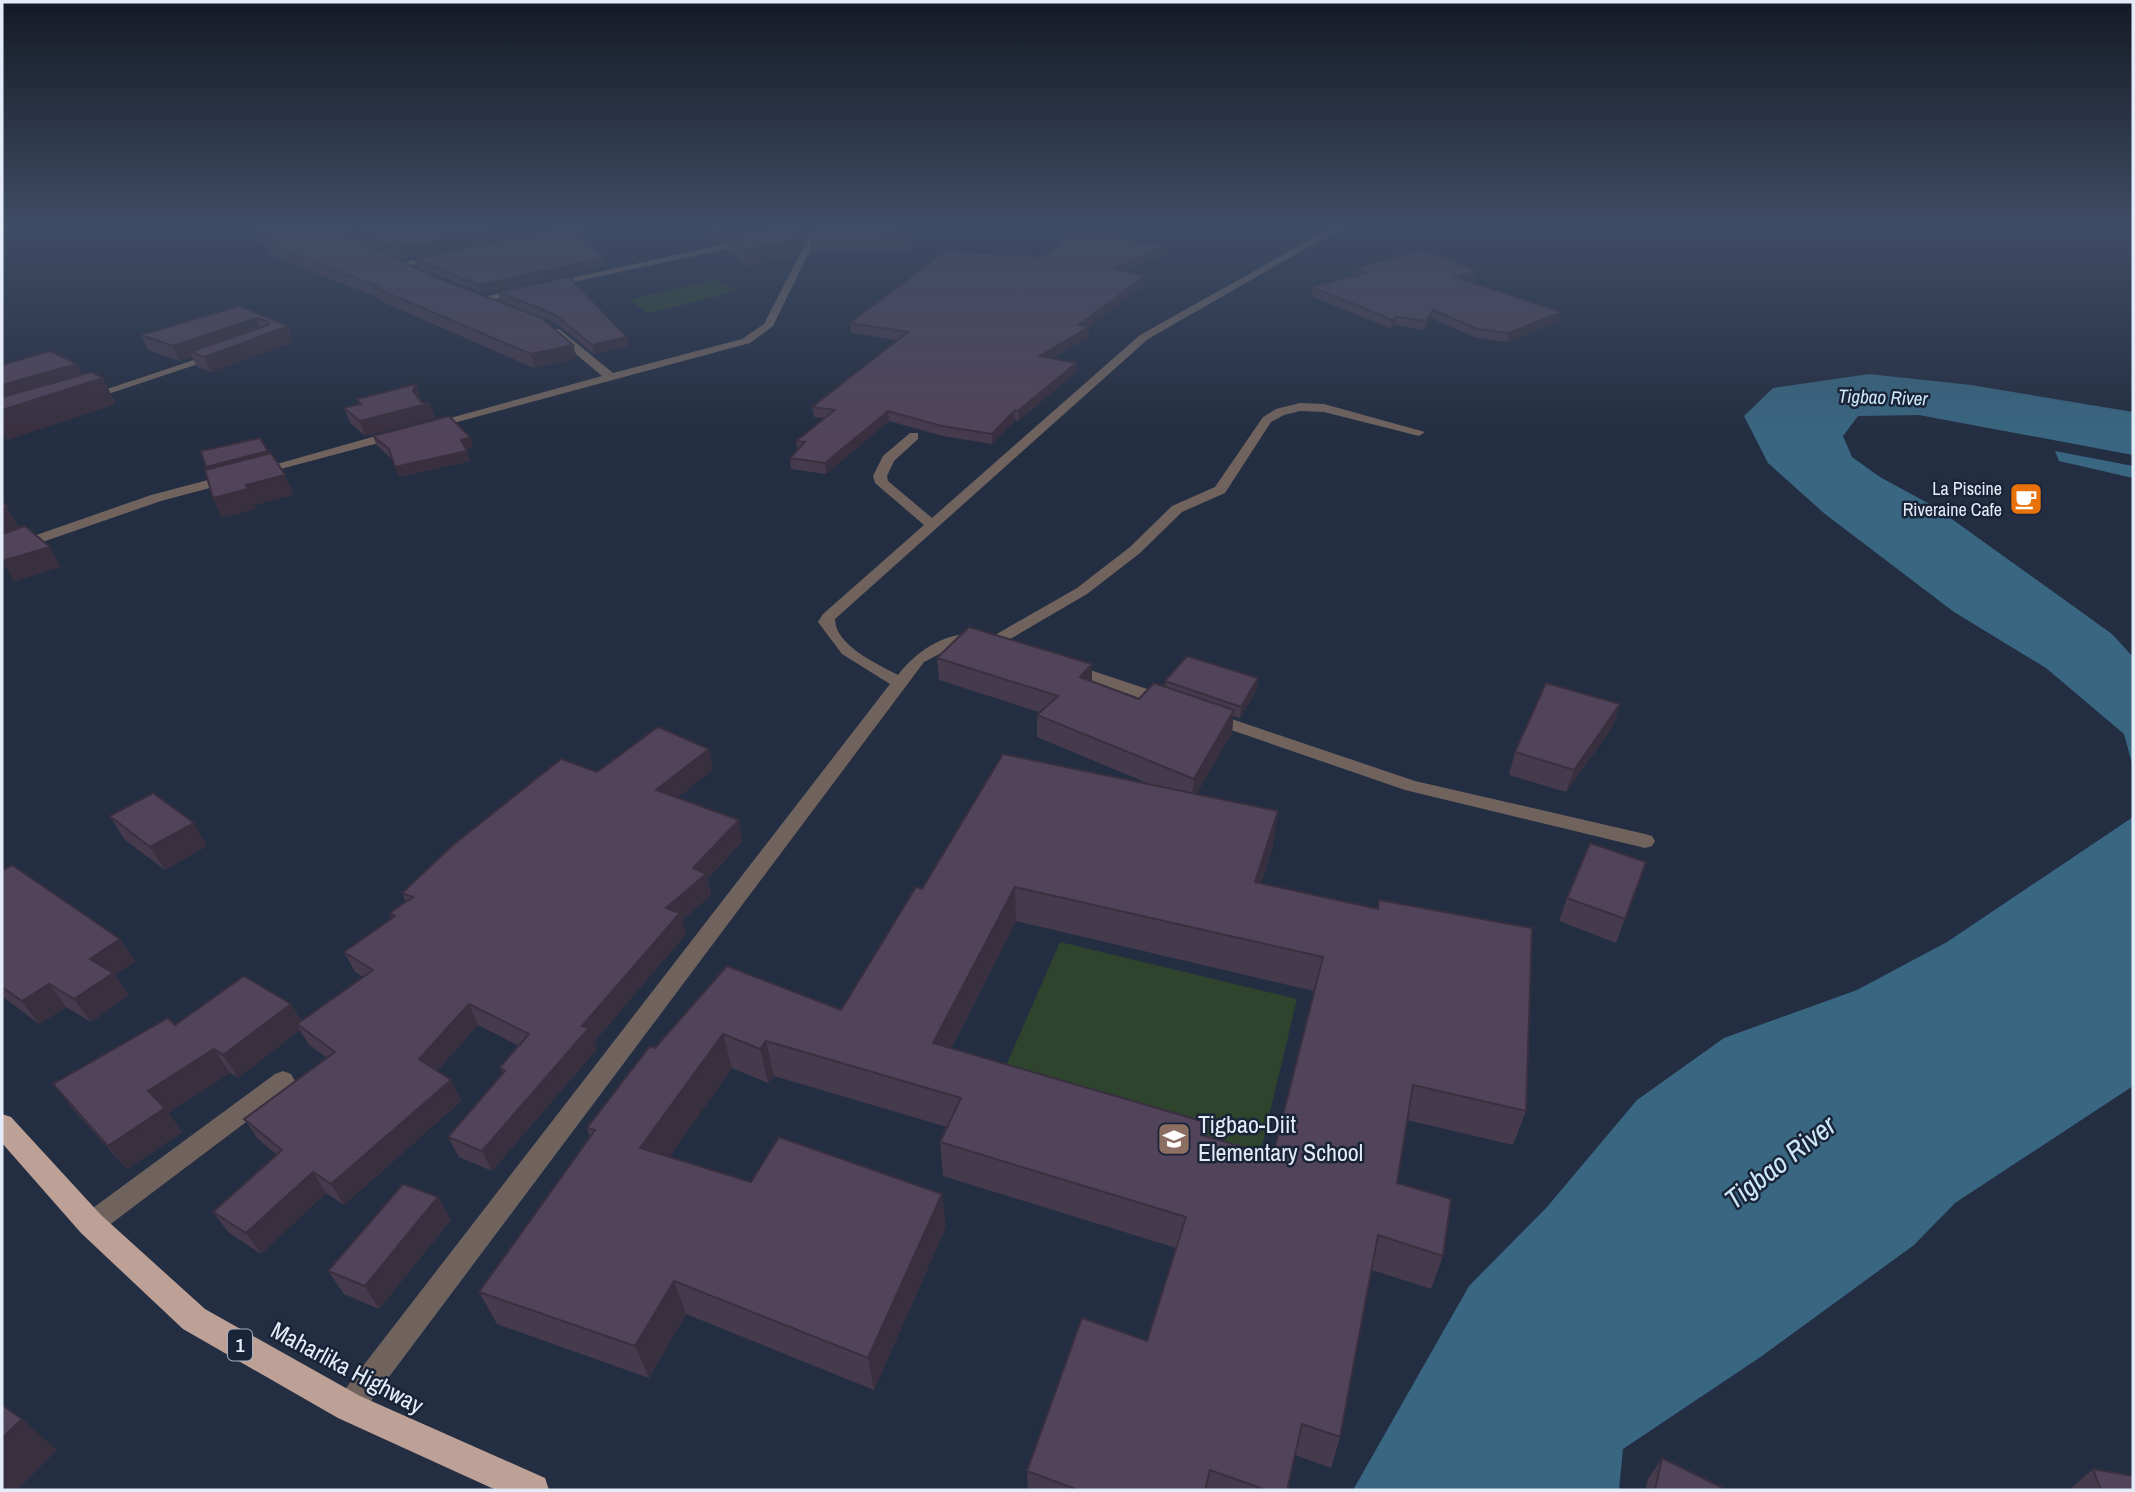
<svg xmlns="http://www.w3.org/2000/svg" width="2135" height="1492" font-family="'Archivo Narrow',sans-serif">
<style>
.green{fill:#2e442d}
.water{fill:#396680}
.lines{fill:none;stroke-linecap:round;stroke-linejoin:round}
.minor{fill:#70635e;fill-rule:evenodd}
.trunk{fill:#bea196;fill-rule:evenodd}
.wall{fill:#463a4d;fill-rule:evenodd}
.shaded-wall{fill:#39303f}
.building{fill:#51445a;stroke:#39303f;stroke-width:2;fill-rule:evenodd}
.labels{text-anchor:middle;stroke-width:5;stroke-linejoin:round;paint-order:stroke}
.far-poi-label{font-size:18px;fill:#e5ecf9;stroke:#1a2438;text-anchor:end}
.far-water-label{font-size:19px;font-style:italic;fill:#cde8fa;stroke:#1a2438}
.shield{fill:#1a2438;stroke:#a8b0bf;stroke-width:2}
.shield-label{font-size:19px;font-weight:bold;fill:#e5ecf9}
.near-poi-label{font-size:24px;fill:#e5ecf9;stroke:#1a2438;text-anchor:start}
.near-street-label{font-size:24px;fill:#e5ecf9;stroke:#1a2438}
.near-water-label{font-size:28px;font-style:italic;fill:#cde8fa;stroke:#1a2438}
</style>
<rect width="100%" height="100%" fill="#242e42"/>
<path class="green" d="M716,279L738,291L649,313L629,300Z
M1060,942L1297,999L1260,1154L998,1084Z"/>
<path class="water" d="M1869,374L1971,385L2133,412V455L1919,415L1858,416L1843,436L1852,457L1880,477L1935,507L2112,634L2133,657V767L2124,734L2046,668L1954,612L1825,514L1768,463L1744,416L1773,388Z
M2055,451L2133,466V478L2059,461Z
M2133,817V1086L1955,1203L1914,1245L1762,1356L1623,1449L1619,1490H1353L1469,1286L1547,1207L1637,1100L1724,1038L1857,990L1947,942Z"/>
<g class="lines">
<path class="minor" d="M351,225H365L339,235L352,242V246L334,241L330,234Z
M583,225H602L548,238L543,235Z
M1336,225H1347L1148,339L835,619C835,645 877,664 898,675C917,650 951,627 985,636L987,639L985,642L953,647L924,662L359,1417L349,1421L339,1417L335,1407L339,1397L890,684L842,654L818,622L823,614L924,525L875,483L873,476L883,456L910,433H918V439L894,461L887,476L888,481L932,518L1140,335Z
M814,231L818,234L773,326L750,343L435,428L425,425L602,376L551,333V329H559L613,373L742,339L764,324L810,234Z
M748,239L751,240V244L549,287L544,284Z
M438,254L441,255V259L397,268L392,265Z
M522,287L526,288V292L483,302L478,299Z
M212,354L222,356L93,399L83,397Z
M1300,403L1324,404L1425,432L1419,436L1324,412L1300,411L1284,415L1271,422L1225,493L1182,512L1140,553L1087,594L1000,645H988L986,642L988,639L1077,588L1130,547L1172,506L1215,487L1263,417L1276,409Z
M397,430L401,431V437L258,475L252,471Z
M231,474L238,478L236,481L161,501L2,556V547L151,495Z
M1069,663L1171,697L1173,701L1165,706L1159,705L1063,671L1061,668L1063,665Z
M1211,712L1415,781L1645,834L1652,836L1655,841L1652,846L1645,848L1405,790L1205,721L1202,717L1205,713Z
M283,1071L291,1074L295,1081L291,1088L100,1232L91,1236L82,1232L78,1224L82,1216L275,1074Z"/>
<path class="trunk" d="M2,1114L11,1117L101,1215L205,1309L360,1396L545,1478L549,1490H496L338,1418L183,1329L81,1233L2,1143Z"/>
</g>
<path class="wall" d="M344,225H576L400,259L347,234Z
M693,225H812L809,230L802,231L803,240L795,257L747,266L727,251L725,241L715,242Z
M819,225H905L902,235L909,239L910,250L812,253L811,243Z
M325,226L573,345L577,358L534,368L378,300L377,297L271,256L267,246L257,240L253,228Z
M1166,253L1126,272L1145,285L1088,327L1089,337L1053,358L1076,363V372L1018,421L1015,420L992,444L943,436L889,421L826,474L791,469L790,458L798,451L796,441L824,418L814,417L812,407L898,340L851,333L850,323L1042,257Z
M414,259L606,266L481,293L417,267Z
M1354,268L1476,279L1468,282L1559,321L1508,342L1476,338L1431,318L1424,330L1395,325L1391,329L1311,296L1312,287L1353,276Z
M498,292L627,337L629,346L594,354L556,323L500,301Z
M239,306L288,326L293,342L211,372L197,367L192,357L180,361L148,350L141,335Z
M357,399H421V402L430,403L435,418L365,436L350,423L344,408L359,404Z
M373,436L470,437L473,447L466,449L470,461L399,477L392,459L377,446Z
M937,658L1092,664V681L1139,699L1165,687V681L1258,678L1257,689L1240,718L1233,716L1232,733L1196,794L1278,811L1273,845L1261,883L1377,908L1379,900L1526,1111L1513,1145L1407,1120L1397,1183L1443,1256L1431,1289L1372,1270L1340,1437L1331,1468L1295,1455L1287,1490H1028L1027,1471L1147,1341L1176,1248L943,1176L940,1142L947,1127L774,1076L768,1083L732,1068L669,1157L751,1182L942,1194L946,1227L874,1390L686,1314L649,1378L497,1324L479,1292L590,1137L587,1128L655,1048L841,1010L922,889L1152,785L1037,737V715L1039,712L939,680ZM1016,921L1314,991L1273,1155L1203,1136L951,1049Z
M1620,704L1613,726L1566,792L1509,775L1515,752Z
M713,769L677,798L743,841L707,879L711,895L682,920L686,934L594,1042L597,1049L492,1171L459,1157L448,1137L503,1073L500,1067L519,1046L478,1025L437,1071L451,1080L461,1101L344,1205L326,1193L261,1254L228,1232L213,1212L277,1155L258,1139L244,1119L327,1058L309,1045L300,1030L238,1078L230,1073L168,1113L182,1132L127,1169L72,1108L53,1084L175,1025L291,1004L301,1021L363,977L355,972L344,952L392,918L390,913L406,902L402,893L597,772Z
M110,816L207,846L165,870L124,839Z
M1646,862L1616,943L1559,921L1567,898Z
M2,871L120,939L135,962L115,975L129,995L91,1022L66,1007L39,1024L2,996Z
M438,1197L451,1220L379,1309L344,1294L328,1271Z
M1662,1458L1727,1490H1645L1648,1479Z
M2093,1469L2133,1490H2069Z"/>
<path class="shaded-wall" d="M523,225H576L400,259L397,249Z
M761,225H812L809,230L802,231L803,240L795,257L747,266L744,250L724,236L725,241L715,242L714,232Z
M901,225H905L901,239L899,234Z
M1167,245L1166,253L1114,278V269Z
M604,258L606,266L481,293L479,285Z
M1478,271L1476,279L1454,286L1455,277Z
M1145,276V285L1085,330L1089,327V337L1041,365L1040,356L1079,325Z
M1433,310L1431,318L1424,330L1426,321Z
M1561,312L1559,321L1508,342L1509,333Z
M1397,317L1395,325L1391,329L1392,320Z
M257,318L263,334L190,352L192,357L180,361L173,346Z
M288,326L293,342L211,372L205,357Z
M627,337L629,346L594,354L592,345Z
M573,345L577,358L534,368L531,354Z
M1076,363V372L1018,421V411Z
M77,364L86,383L103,378L116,404L7,440L2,431V385Z
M416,384L421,399L418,406L413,391Z
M430,403L435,418L365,436L360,421Z
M1015,410V420L992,444V434Z
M888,411L889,421L826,474L825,463Z
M470,437L473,447L464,450L461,440Z
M268,451L272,461L210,477L206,467Z
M467,451L470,461L399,477L395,467Z
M285,475L294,495L255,505L256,509L222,518L213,498L246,485Z
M7,507L24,536L2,544V509Z
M50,547L61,567L14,582L2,561Z
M1092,664V686L1080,677Z
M1258,678L1257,689L1240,718L1241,707Z
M1620,704L1613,726L1566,792L1574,770Z
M1234,710L1232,733L1192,802L1194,779Z
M709,749L713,769L661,811L656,790Z
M1278,811L1273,845L1251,916L1255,882Z
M739,820L743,841L707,879L711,895L682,920L686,934L594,1042L597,1049L492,1171L482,1151L582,1026L666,908L693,868Z
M194,823L207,846L165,870L150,847Z
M1015,887L1016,921L936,1078L933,1043Z
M120,939L135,962L115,975L129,995L91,1022L74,999L90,959Z
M49,984L66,1007L39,1024L22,1001Z
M291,1004L304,1027L297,1024L300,1030L238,1078L223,1055Z
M469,1004L478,1025L429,1080L419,1059Z
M723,1034L732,1068L652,1182L640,1148Z
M766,1041L774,1076L768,1083L760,1049Z
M214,1049L230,1073L168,1113L182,1132L127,1169L108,1146L148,1091Z
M451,1080L461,1101L344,1205L331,1184Z
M313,1172L326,1193L261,1254L246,1233Z
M942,1194L946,1227L874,1390L868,1358Z
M438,1197L451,1220L379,1309L365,1286Z
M674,1281L686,1314L649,1378L635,1346Z
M22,1419L57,1450L17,1490H3L2,1489V1438Z"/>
<path class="building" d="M285,225H324L435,277L542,318L573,345L531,354L373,287L377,286L267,244L277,242L253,228Z
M345,225H523L397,249Z
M705,225H761L714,232Z
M799,225H801L793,241L744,250L724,236Z
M819,225H901L899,234L909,239L811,243Z
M566,227L604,258L479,285L414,259Z
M1074,233L1167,245L1114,269L1145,276L1079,325L1089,327L1040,356L1076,363L1018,411L1015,410L992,434L942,426L888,411L825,463L790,458L805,442L796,441L835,410L812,407L908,332L850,323L946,251L1042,257Z
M1422,250L1478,271L1455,277L1561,312L1509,333L1478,329L1433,310L1426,321L1397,317L1392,320L1312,287L1365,273L1354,268Z
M569,277L627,337L592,345L554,314L498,292Z
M239,306L288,326L205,357L190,352L268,325L269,322L257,318L173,346L141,335Z
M50,351L77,364L2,385V365Z
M92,372L103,378L2,410V397Z
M416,384L413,391L421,402L430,403L360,421L344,408L361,404L357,399Z
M449,416L470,437L461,440L467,451L395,467L389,449L373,436Z
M260,438L268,451L206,467L201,451Z
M271,453L285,475L246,485L248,489L213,498L205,470Z
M2,502L7,507L2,509Z
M25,526L50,547L2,561V534Z
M969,627L1092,664L1080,677L1139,699L1154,683L1234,710L1194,779L1037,715L1058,696L937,658Z
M1187,656L1258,678L1241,707L1165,681Z
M1546,683L1620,704L1574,770L1515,752Z
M658,727L709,749L656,790L739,820L693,868L706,874L666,908L680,913L582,1026L589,1028L482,1151L448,1137L505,1071L500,1067L529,1034L469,1004L419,1059L451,1080L331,1184L313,1172L246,1233L213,1212L282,1150L244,1119L335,1052L297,1024L373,970L344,952L395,916L390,913L413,897L402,893L453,845L561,759L597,772Z
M1003,754L1278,811L1255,882L1378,909L1379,900L1532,928L1526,1111L1413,1085L1397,1183L1451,1199L1443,1256L1378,1235L1340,1437L1302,1424L1287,1490H1266L1210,1470L1205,1490H1078L1027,1471L1082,1318L1147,1341L1186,1217L940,1142L961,1098L766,1041L760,1049L723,1034L640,1148L751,1182L779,1137L942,1194L868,1358L674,1281L635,1346L479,1292L595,1130L587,1128L650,1046L655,1048L727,966L841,1010L916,887L922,889ZM1015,887L1323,957L1273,1155L1201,1135L1205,1122L933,1043Z
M153,793L194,823L150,847L110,816Z
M1590,843L1646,862L1625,919L1567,898Z
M12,865L120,939L90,959L113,973L74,999L49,984L22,1001L2,987V871Z
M244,976L291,1004L223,1055L214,1049L148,1091L165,1108L108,1146L53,1084L168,1018L175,1025Z
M403,1184L438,1197L365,1286L328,1271Z
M2,1405L22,1419L2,1438Z
M1662,1458L1727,1490H1655Z
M2093,1469L2133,1476V1490H2101Z"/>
<linearGradient id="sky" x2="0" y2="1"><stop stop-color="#141924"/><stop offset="0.52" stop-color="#3f4c65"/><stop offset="1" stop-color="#3f4c65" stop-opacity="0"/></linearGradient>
<rect width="2135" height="434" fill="url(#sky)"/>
<defs>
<symbol id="cafe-square" viewBox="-11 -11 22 22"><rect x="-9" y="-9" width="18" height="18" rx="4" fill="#e8710a" stroke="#1a2438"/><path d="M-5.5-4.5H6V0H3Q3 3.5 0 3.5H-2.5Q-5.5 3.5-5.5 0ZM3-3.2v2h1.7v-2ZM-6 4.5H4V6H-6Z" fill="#fff"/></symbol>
<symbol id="school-square" viewBox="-11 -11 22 22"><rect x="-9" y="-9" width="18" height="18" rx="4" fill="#8d6e63" stroke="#1a2438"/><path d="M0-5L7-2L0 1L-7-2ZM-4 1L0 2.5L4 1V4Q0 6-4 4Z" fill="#fff"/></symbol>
</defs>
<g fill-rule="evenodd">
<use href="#cafe-square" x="2007" y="480" width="38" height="38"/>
<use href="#school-square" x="1155" y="1120" width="38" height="38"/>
</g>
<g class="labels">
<g class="far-poi-label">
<text x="2002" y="495">La Piscine<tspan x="2002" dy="21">Riveraine Cafe</tspan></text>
</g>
<g class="far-water-label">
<text transform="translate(1883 397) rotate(2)" y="7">Tigbao River</text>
</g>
<rect class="shield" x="228" y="1329.5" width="24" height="31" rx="5"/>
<g class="shield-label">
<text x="240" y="1352">1</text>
</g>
<g class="near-poi-label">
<text x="1198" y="1133">Tigbao-Diit<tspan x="1198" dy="28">Elementary School</tspan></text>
</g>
<g class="near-street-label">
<text transform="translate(347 1368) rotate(28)" y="8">Maharlika Highway</text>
</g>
<g class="near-water-label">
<text transform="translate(1780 1162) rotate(-38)" y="10">Tigbao River</text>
</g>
</g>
<rect width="2135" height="1492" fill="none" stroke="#e5ecf9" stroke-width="7"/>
</svg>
